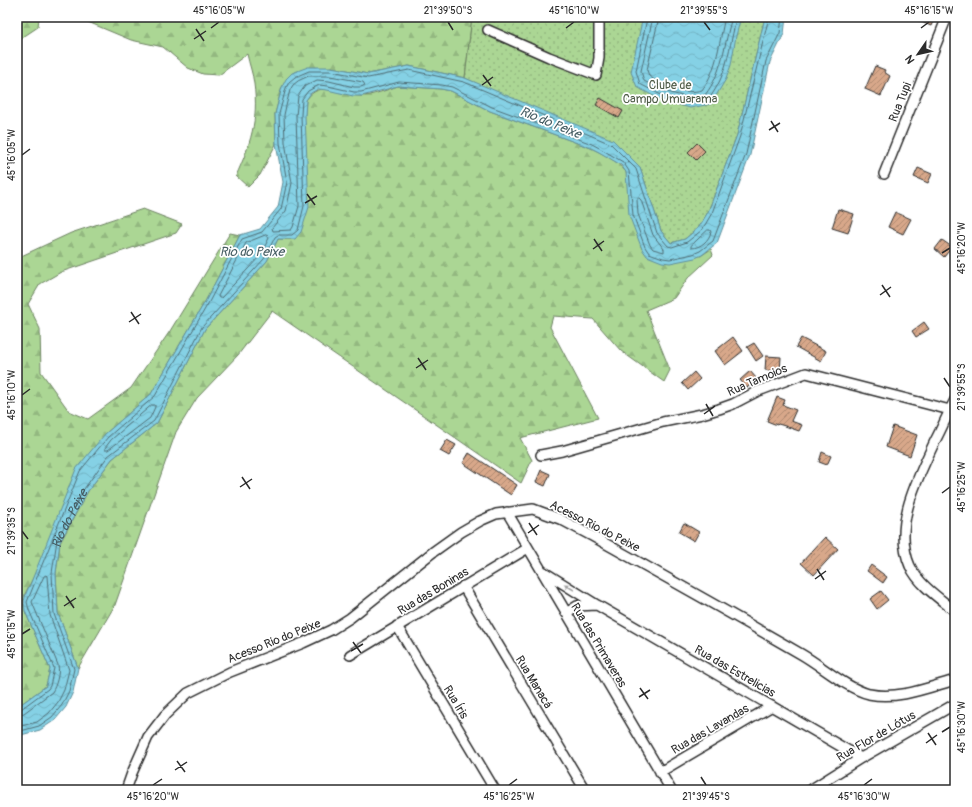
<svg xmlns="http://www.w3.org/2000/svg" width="972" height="807" font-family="Pangolin,sans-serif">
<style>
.forest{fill:url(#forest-firs);stroke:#6b8060}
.park{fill:url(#park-dots);stroke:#6b8060}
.water{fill:url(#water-waves);stroke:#618f9b}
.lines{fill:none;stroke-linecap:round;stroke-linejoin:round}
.shore{stroke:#4f6d75;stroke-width:1}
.building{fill:url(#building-hatch);stroke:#2b2b2b}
.minor-casing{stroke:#2b2b2b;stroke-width:12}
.minor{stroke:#fff;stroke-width:9}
.oneway{fill:#a0a0a0}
.ticks{fill:none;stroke:#2b2b2b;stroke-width:1.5}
.labels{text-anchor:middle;stroke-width:3.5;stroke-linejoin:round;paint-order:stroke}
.park-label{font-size:12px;fill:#515e4a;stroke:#fff}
.street-label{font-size:12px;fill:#2b2b2b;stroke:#fff}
.water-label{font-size:13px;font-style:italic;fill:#465d63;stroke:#fff}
.neatline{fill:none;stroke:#2b2b2b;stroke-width:1.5}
.ticks-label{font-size:10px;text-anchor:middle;fill:#2b2b2b}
</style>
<defs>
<pattern id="forest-firs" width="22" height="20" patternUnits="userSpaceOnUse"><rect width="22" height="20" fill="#abd694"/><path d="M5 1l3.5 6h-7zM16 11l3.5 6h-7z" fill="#93b880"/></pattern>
<pattern id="park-dots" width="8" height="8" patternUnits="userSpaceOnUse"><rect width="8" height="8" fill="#abd694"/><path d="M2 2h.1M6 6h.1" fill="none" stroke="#93b880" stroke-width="1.8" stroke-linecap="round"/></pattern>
<pattern id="water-waves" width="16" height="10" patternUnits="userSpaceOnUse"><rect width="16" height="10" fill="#85d1e5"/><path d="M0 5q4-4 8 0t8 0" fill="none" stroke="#73b4c5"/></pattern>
<pattern id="building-hatch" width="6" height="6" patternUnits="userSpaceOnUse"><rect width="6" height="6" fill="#d8a88a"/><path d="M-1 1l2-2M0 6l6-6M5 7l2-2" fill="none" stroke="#af8971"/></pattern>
</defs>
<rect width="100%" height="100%" fill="#fff"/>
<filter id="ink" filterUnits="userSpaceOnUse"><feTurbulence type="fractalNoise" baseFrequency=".025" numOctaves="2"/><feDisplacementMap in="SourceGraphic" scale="8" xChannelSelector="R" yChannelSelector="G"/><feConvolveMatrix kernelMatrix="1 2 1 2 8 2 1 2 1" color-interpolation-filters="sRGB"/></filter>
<g filter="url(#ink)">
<path class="forest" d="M17,17H39L38,27L17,41Z
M76,17H472L465,78L409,66L368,74L331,67L282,87L275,114L276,144L260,175L248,187L236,176C250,145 259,120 254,84C253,74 249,64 247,54L219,75L203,74L188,68L163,47L131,40Z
M398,86L441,89L451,91L490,111L591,148C603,154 618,161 626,172L642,249L702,255L711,249L713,255L688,278L674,298L646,310L670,370L664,382L621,351L593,319L553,316L550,327L598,418L520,438L532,460L521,483L272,311L238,355L197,398L176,432L115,605L78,668L58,613L56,573L60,543L88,491L112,459L157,423L205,329L267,261L278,239H294L306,100C321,78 341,96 361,96C371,96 389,89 398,86Z
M143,209L182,224L176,233L61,272L40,284L28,304L40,329L41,372L69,411L88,419L131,388L170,331L230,233L240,235L206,300L151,394L105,434L25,594L23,602L25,611L50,669L46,686L17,707V258L71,233Z"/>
<path class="park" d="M472,17H765L737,135L708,212L699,227L685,239L671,243L661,231L640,167L465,78Z"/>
<path class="water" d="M646,17H741L736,36L731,65L726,79L711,104L690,108L659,99L637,87L631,72L642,21Z
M765,17H786L784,34L770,62L750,155L717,243L702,255L695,258L670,263L662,262L647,256L642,249L629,215L626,172L621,165L599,152L591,148L490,111L451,91L441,89L398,86L362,96H353L327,90L318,89L311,93L306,100L305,116L309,207L301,232L295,239H278L267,261L205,329L157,423L112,459L88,491L60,542L56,573L58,613L78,668L73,692L66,707L55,720L40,730L17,736V707L46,686L50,669L25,611C23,600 25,594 30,585L76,469L105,434L151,394L206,300L240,235L260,229L278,207L283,182L276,144L275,114L282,87L286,79L292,73L308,67H331L368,74L409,66L465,78L613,140L640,167L661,231L671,243L685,239L699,227L708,212L737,135Z"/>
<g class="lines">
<g class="shore">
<path d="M648,17L646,23L636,71L640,84L661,95L690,103L708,100C729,73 728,48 737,17"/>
<path d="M653,17L641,71L644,81L663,91L690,98L705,95C723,72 724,44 732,17"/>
<path d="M659,17L647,70L649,76C663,87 686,95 702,90C718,68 719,42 725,17"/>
<path d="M309,76H330L363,82L365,85L361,87H354L329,81L317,80L305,86L298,96L296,116L299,206L293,227L291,230L273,231L272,228L286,211L292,183L285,142L284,115L286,106L290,90L293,85L298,81Z"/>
<path d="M639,198L641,200L653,235L664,249V252L653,249L650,245L638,214L637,200Z"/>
<path d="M708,230H710L711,232C709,240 701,248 691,248V246Z"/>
<path d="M266,235L268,236L269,238L260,256L221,298H219L218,296L246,243Z"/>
<path d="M152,405H155V407L150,418L108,450H105V448L111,440Z"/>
<path d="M17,710L21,709L48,689L50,686L54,668L29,610L27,602L80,471L108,437L155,396L209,302L242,239L262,232L281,209L287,182L280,143L279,114L286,88L289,82L295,77L309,71H331L368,78L409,70L464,82L611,144L636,169L657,233L668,246L672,247L687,242L702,230L712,213L740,136L769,17"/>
<path d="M17,715L24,713L52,692C56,686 60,673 58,665L32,602L44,576L46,575L47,576L50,615L69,670L64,690L58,702L49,713L37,722L17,727"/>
<path id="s1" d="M17,732L39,726L52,717L62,705L69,691L74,669L54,614L52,573L57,540L84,489L108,456L154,421L202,327L264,259L275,237L278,235H292L298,230L304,206L301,115L302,99L308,91L319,85L328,86L354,92H361L399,82L442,85L452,87L492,107L592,144L601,149L623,162L629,171L633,215L645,247L649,253L663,258L670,259L693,254L700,251L713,241L746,154L766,61L780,33L782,17"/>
</g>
</g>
<path class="building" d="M910,17H935L931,26Z
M875,66L885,70L884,72L890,76L881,96L865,89Z
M600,98L623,111L619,118L596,105Z
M697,143L705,151L696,160L688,152Z
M918,168L932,174L928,183L914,177Z
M838,209L854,214L848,233L832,228Z
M895,212L911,219L903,234L888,227Z
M942,240L952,247L944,257L935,249Z
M924,322L929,329L916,337L912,331Z
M733,337L743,351L725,365L715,351Z
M801,338L826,351L821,361L796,347Z
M754,343L763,356L756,361L747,347Z
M766,356L781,357L780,372L765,370Z
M750,371L757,379L747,388L740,380Z
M694,372L700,379L688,390L682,383Z
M777,397L785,400L783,405L796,410L791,421L802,425L799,431L785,426L778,424L777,425L767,421Z
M893,426L917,435L910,456L886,447Z
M447,440L456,445L449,456L440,451Z
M822,452L831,456L827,465L819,462Z
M469,453L517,485L511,495L463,463Z
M541,470L550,474L545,486L536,482Z
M684,523L699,532L694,541L679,532Z
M825,537L838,549L814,575L801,563Z
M871,565L887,577L883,583L867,571Z
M881,591L888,600L877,609L870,599Z"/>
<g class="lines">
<defs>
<path id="minor" d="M488,30L549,57L596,75L599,58V17
M884,174L947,17
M955,400C948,413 942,428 935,441C918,478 892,525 910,566C919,585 939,598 955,611
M541,455L562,451L663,422L702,414L719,409L733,404L756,392L806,373L950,410
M507,512L671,790
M541,570L597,605L861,758
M463,586L585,790
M566,613L577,606L597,605
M397,626L495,790
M350,655L528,548
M660,772L772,706
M126,790L132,773L148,737L165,715L188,693L230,672L303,643L331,630L350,618L433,552L461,532L480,521L496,514L533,509L560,519L592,536C662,575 732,614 801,654C822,666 846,688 869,694C898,700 927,688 955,680
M810,790L861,758L955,704"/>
</defs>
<use href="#minor" class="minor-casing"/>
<use href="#minor" class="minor"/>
</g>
<defs><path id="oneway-solid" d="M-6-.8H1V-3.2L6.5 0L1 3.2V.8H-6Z"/></defs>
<use class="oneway" href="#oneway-solid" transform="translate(569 587) rotate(-148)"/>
</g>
<path class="ticks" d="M448,22L453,30M704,22L710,30M211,28L219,22M566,28L574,22M921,28L929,22M196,29L204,41M194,39L206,31M483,75L491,86M482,85L493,77M771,121L778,132M769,130L780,123M22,155L30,149M307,194L315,205M305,203L317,196M594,239L602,251M593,249L604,241M942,253L950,248M882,285L890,297M880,295L891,287M131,312L139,324M129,322L141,314M418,358L426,370M416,368L428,360M944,378L950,387M22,395L30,389M706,404L713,416M704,414L715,406M242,477L250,489M240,487L252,479M942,493L950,487M529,523L537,535M22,531L28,539M528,533L539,525M817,569L824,580M815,579L826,571M66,596L74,608M64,606L76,598M22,634L30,629M353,642L361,653M351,651L363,644M640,688L648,699M639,697L650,690M942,732L950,727M928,733L936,745M926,743L937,735M177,761L185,772M175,770L187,762M701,777L706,785M153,785L162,779M509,785L517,779M864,785L872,779"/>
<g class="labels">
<g class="park-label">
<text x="670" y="89">Clube de<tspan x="670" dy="14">Campo Umuarama</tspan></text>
</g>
<g class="street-label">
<text transform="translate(900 102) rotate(-68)" y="4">Rua Tupi</text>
<text transform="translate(757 380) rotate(-23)" y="4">Rua Tamoios</text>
<text transform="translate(595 526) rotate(27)" y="4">Acesso Rio do Peixe</text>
<text transform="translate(433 591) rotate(-31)" y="4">Rua das Boninas</text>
<text transform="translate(274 641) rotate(-22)" y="4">Acesso Rio do Peixe</text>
<text transform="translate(599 645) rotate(59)" y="4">Rua das Primaveras</text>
<text transform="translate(735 671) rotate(30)" y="4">Rua das Estrelicias</text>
<text transform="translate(534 682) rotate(59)" y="4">Rua Manacá</text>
<text transform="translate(456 702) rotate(59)" y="4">Rua Íris</text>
<text transform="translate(710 729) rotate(-30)" y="4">Rua das Lavandas</text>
<text transform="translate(876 736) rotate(-30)" y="4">Rua Flor de Lótus</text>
</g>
<g class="water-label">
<text transform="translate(551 122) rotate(22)" y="5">Rio do Peixe</text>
<text x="252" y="256">Rio do Peixe</text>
<text dy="5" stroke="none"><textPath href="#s1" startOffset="250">Rio do Peixe</textPath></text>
</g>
</g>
<rect width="972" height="807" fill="none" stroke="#fff" stroke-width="44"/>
<g transform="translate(918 54) rotate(236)" stroke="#ffffff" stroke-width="3" paint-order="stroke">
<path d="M0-3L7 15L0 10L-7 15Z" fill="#2b2b2b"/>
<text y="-6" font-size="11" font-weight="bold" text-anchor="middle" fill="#2b2b2b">N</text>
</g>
<rect x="22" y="22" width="928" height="763" class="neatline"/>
<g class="ticks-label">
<text x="219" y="14">45°16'05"W</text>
<text x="448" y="14">21°39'50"S</text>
<text x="574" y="14">45°16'10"W</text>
<text x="704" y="14">21°39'55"S</text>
<text x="929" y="14">45°16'15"W</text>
<text transform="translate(11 155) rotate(-90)" y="4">45°16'05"W</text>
<text transform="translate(961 248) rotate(-90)" y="4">45°16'20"W</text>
<text transform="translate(961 387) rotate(-90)" y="4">21°39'55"S</text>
<text transform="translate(11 395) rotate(-90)" y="4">45°16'10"W</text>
<text transform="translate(961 487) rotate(-90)" y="4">45°16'25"W</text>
<text transform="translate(11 531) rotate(-90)" y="4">21°39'35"S</text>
<text transform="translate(11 634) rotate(-90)" y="4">45°16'15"W</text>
<text transform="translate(961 727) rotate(-90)" y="4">45°16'30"W</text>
<text x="153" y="800">45°16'20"W</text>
<text x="509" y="800">45°16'25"W</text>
<text x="706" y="800">21°39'45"S</text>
<text x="864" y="800">45°16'30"W</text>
</g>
</svg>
